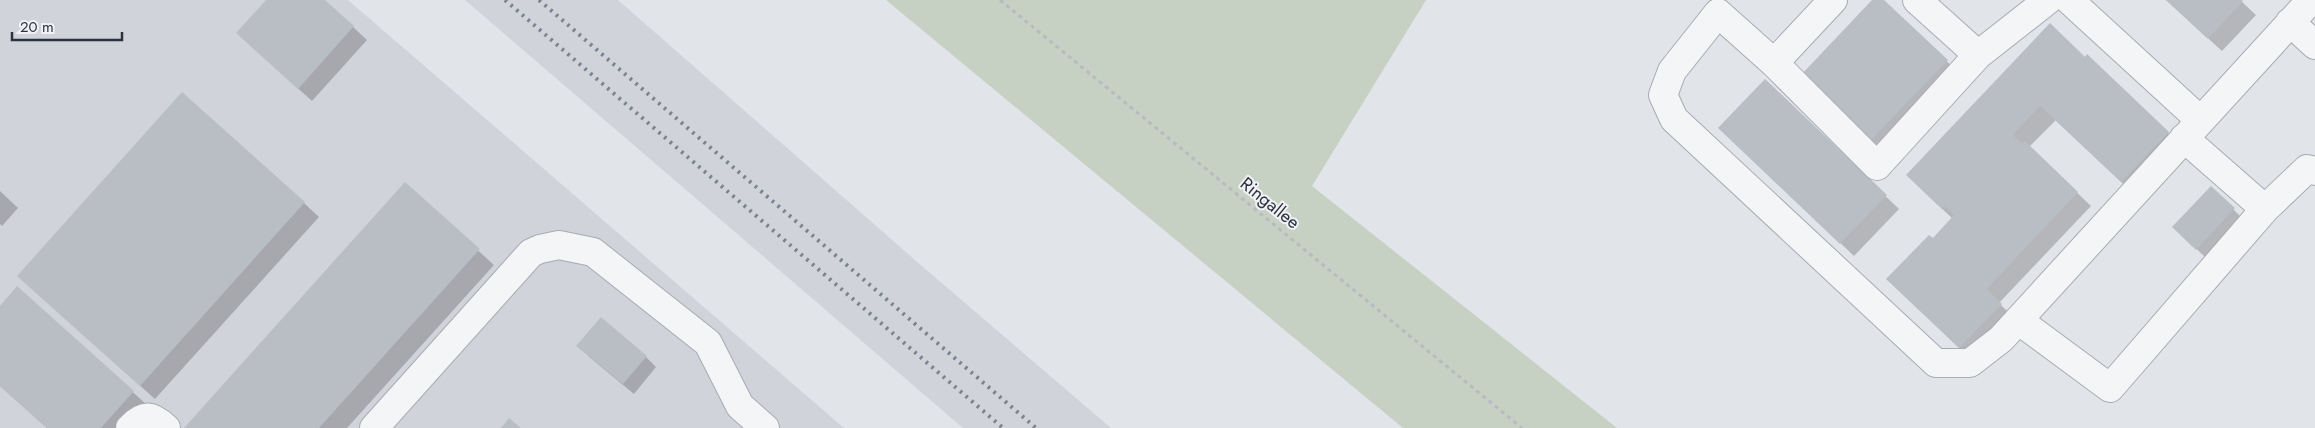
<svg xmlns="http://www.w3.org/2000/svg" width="2315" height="428" font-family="Jost,sans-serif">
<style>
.built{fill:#d0d3da}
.green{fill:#c6d1c4}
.shadow{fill:#0003}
.building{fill:#b9bdc4}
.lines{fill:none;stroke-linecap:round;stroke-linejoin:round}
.minor-casing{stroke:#a7abb2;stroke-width:30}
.path{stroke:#b8bac0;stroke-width:3;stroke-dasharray:4 4;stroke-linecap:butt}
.minor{stroke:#f4f5f7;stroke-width:28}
.rail{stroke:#7d8290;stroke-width:4;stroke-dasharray:2.5 5;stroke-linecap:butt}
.labels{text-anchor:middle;stroke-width:4;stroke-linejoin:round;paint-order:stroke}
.street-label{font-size:18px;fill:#2c313e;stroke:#f1f2f6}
</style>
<rect width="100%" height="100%" fill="#e1e4e8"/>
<path class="built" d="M0,0H348L844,428H0Z
M465,0H618L923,267L1111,428H963Z"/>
<path class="green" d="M886,0H1426L1312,186L1617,428H1403Z"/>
<path class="shadow" d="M267,0H324L367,40L312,101L251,46Z
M1874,0H1883L1960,74L1884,153L1816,89Z
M2166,0H2240L2256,15L2222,51Z
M2050,25L2183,147L2136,196L2056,120L2029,147L2091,206L1999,303L2014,318L1973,361L1901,292L1933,240L1953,219L1922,190Z
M1765,81L1899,209L1854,256L1733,141Z
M405,184L494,265L347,428H186Z
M2211,187L2244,220L2207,259L2184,237Z
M0,191L18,208L2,226L0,224Z
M304,203L319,217L155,399L33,290Z
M18,288L147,405L126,428H47L0,386V308Z
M588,356L646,357L656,367L634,394Z"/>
<path class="building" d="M266,0H325L354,26L298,89L236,33Z
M1872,0H1884L1948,60L1870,141L1801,75Z
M2166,0H2242L2243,1L2208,39Z
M2050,23L2085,57L2087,54L2169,132L2121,182L2040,106L2013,135L2022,144L2025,141L2078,192L1987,289L2002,304L1959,348L1886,279L1929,235L1933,238L1954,215L1944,206L1942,209L1906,175Z
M1765,79L1887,195L1840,244L1718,128Z
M182,92L305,202L140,386L17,276Z
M405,182L480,249L319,428H184Z
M2211,186L2235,208L2196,250L2172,227Z
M17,286L134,391L101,428H47L0,386V306Z
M601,317L647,356L623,384L576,346Z
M509,418L521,428H501Z"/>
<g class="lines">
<defs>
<path id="minor" d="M1833,0L1774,63L1718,13L1672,71L1663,95L1674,119L1936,363H1970L2001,339L2311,0
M1917,0L1978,55L2048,0
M2069,0L2200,120
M2290,22L2315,45
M1774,63L1877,166L1978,55
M2265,209L2307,169L2315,171
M2018,320L2110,388L2265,209L2184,138
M130,428C144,413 152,415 166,428
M374,428L531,253L540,249L559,245L593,252L708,343L740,406L765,428"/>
</defs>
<use href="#minor" class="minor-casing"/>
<path class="path" d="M1000,0L1522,428"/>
<use href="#minor" class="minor"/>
<path class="rail" d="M505,0L1003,428
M539,0L1036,428"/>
</g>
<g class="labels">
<g class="street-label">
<text transform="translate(1270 203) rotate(39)" y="6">Ringallee</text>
</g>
</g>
<path d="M12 32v8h110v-8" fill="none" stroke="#2c313e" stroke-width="2.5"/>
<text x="20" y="32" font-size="15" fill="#2c313e" stroke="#f1f2f6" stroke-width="4" paint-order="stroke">20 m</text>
</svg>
